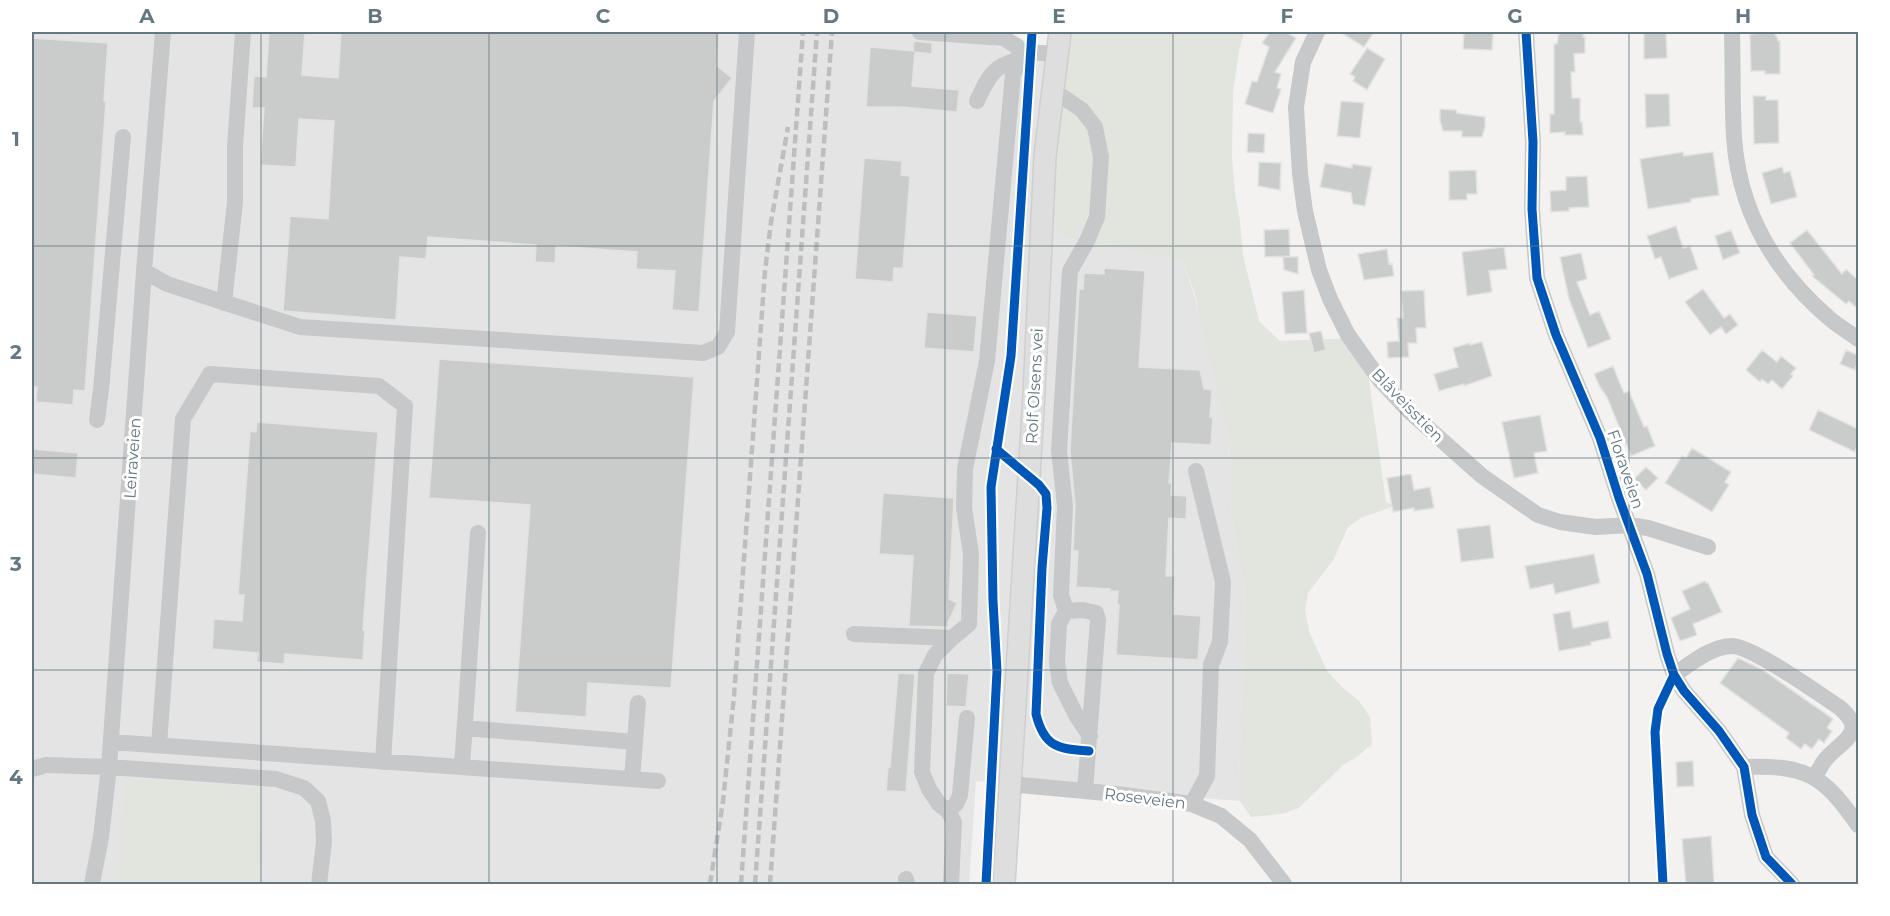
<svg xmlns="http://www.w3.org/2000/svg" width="1890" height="916" font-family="Montserrat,sans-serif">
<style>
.built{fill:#e3e4e3}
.green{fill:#e2e4de}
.building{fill:#cacbcb;stroke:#e2e2e0;stroke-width:1.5}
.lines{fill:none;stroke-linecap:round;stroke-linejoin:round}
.major-casing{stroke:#cfcfcf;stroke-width:24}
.minor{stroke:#c7c8c9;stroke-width:16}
.major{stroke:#dddedd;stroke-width:21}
.rail{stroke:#bdbebf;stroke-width:4.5;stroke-dasharray:9 4.5;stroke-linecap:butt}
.cycleway-casing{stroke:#fff;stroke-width:13}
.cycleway{stroke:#0057b8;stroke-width:9}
.grid{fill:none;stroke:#637881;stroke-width:1.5;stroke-opacity:0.55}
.labels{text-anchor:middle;stroke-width:6;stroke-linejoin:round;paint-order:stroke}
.street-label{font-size:16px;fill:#637881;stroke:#fff}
.neatline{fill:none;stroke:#637881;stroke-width:2}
.grid-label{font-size:20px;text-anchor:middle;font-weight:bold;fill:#637881}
</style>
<rect width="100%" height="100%" fill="#f3f2f0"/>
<path class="built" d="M32,32H924L1063,59L1065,238L1183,262L1193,291L1210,353L1229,439L1232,519L1245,591L1239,784L1240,801L976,781L969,884H32Z"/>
<path class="green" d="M1067,32H1244L1239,51L1233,92L1232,157L1235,193L1240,221L1243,255L1259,321L1280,341L1355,338L1367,366L1386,502L1394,506L1361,518L1348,527L1334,559L1308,593L1305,610L1309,631L1327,671L1343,688L1359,701L1370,717L1372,744L1357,757L1343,765L1299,808L1282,814L1251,817L1240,801L1239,784L1245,591L1232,519L1229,439L1194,291L1183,262L1065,238L1053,222L1051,207L1054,159Z
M126,779L265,788L261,884H118Z"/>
<path class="building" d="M269,32H305L302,75L338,78L341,32H719L717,66L732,78L714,101L699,312L672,310L675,271L636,269L637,252L556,246L555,263L535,262L536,245L428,237L426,259L400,257L396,320L283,311L290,216L328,219L334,121L299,119L296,167L260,165L264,108H252L254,76L266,77Z
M1270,32H1286L1296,38L1275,72L1281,74L1277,88L1281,89L1273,113L1245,104L1252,81L1257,82L1269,47L1262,43Z
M1340,32H1374L1364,47Z
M1464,32H1493L1492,50L1463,49Z
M1559,32H1583V37H1585V53L1574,54L1575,72H1571L1572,98H1580V122H1582L1583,135H1565V132L1550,133V114H1554V44H1557Z
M1644,32H1666L1667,58L1644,59Z
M1763,32H1773L1777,37L1778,41H1780V74H1765V71H1751L1750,34L1762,33Z
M32,38L108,43L104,101L106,102L85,391L74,390L73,405L36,402L37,387H32Z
M914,41L932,43V54L915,52L912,86L959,90L957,112L902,107H866L870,47L913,51Z
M1367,48L1385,59L1367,90L1353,81L1355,77L1350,74Z
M1645,94H1669L1670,126L1646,128Z
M1753,96H1766V100H1778L1779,143L1754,144Z
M1341,101L1364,103L1360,138L1337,136Z
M1440,109L1456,110L1457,113L1485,117V127L1482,137H1462V131H1443L1440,121Z
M1248,133L1265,134L1264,153L1247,152Z
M1683,152L1684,156L1713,152L1719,195L1691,199V202L1648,209L1640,159Z
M864,158L902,161L901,175L910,176L903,268H894L893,282L855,279Z
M1259,162L1281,163L1280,190L1258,186Z
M1325,163L1352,168V164L1372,167L1365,206L1353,204L1351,193L1320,187Z
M1782,167L1784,173L1790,171L1797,197L1771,204L1762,173Z
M1476,170L1477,194H1467V200H1449V171Z
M1587,176L1589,207L1569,208V211L1551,212L1550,191L1566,190V177Z
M1676,226L1683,248L1690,246L1698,269L1669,279L1661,257L1655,259L1647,236Z
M1289,229L1290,256L1265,257L1264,230Z
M1731,230L1740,253L1723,260L1715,236Z
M1807,230L1842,274L1846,269L1858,280V309L1849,301L1846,304L1812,276L1814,275L1790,243Z
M1504,247L1507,269L1489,271L1492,292L1467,296L1462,252Z
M1387,249L1389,264L1392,263L1394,276L1364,280L1358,254Z
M1581,253L1587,279L1577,282L1590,315L1599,311L1611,339L1588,348L1569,299L1560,257Z
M1283,257H1298V274L1284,270Z
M1104,268L1145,271L1139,367L1200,370L1204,389L1212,390L1210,417H1213L1211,445L1172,443L1169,483H1172L1171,495L1187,496L1186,519L1169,518L1166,576H1175L1173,614L1201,616L1198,660L1116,655L1119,605H1117L1118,591H1110V589L1076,587L1078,551H1073L1075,505L1070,451L1079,289H1083L1084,273L1104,274Z
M1703,289L1724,318L1730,314L1738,325L1726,334L1721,327L1710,335L1685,302Z
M1304,290L1307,333L1285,334L1282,292Z
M1424,290L1426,328H1416L1417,343H1408L1409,357L1388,358L1387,342L1399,341L1397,318H1403L1401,291Z
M927,312L977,316L974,352L924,348Z
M1321,331L1326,350L1314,353L1309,333Z
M1482,342L1492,376L1464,386V384L1439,391L1434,374L1458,367L1453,348L1470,343V345Z
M1762,350L1777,362L1781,356L1796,368L1791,374L1793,376L1782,389L1772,380L1768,384L1762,379L1760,382L1746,370Z
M1846,350L1858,355V362L1855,370L1840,364Z
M439,359L694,377L671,688L588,683L586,717L515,712L530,505L429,498Z
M1613,366L1624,393L1629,391L1644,427L1647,426L1655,446L1631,456L1607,397L1600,387L1594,374Z
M1818,410L1858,429V443L1855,452L1809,430Z
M1540,415L1547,451L1534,453L1538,473L1514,478L1502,422Z
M257,422L378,432L363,630H365L363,660L285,654L284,664L257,662L258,653L212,649L214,619L242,621L244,595H238L250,431L256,432Z
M1692,448L1731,472L1725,482L1729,485L1712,512L1665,483L1682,456L1686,458Z
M32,449L78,453L76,478L32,474Z
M1646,467L1658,478L1646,490L1634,479Z
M1411,474L1414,490L1430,487L1434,508L1414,511V508L1393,512L1387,478Z
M883,493L954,498L949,599L957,603L948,623V627L909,626L913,556L879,554Z
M1490,525L1494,558L1461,562L1457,529Z
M1594,554L1600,583L1555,594L1553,584L1530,589L1525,566Z
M1705,581L1706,583H1708L1722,612L1693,624L1697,635L1680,641L1671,618L1690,609L1682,591Z
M1570,611L1573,628L1608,621L1611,638L1591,642V645L1559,651L1553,614Z
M1738,658L1763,670L1833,719L1827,728L1832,731L1824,743L1819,739L1812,749L1805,744L1801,749L1786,738L1789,733L1720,683Z
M898,673L915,674L906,792L886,791L888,767H890Z
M947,673L969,674L966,707L946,706Z
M1693,761L1694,786L1677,787L1676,762Z
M1711,836L1714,883L1686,885L1682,839Z"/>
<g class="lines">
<defs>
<path id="major" d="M1004,884L1034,394L1045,156L1060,32"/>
</defs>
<use href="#major" class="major-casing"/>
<path class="minor" d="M920,32L1003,38L1017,46L1021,59C992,66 989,76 977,101
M1317,32L1303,62L1296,107L1300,174L1305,211L1319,270L1330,299L1348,335L1380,380L1409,411L1482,476L1538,515L1560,522L1596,527L1630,525L1648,528L1708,547
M1526,32L1533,142L1532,209L1537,278L1556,335L1600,438L1619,498L1647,574L1667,654L1674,675L1684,691L1719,731L1744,767L1752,815L1766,857L1792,884
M1732,32C1733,66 1732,102 1734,137C1739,211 1773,270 1829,318C1838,326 1849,332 1858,339
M1051,89L1082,110L1095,127L1101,157L1097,217L1087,241L1070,271L1059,451L1065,506L1061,595L1066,611
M144,271L167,284L300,327L703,353L718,347L727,332L747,32
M224,303L235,202V147L243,32
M97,420L101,390L123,137
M854,634L952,638L969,624L971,554L964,508L965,469L987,361L1013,74C1027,49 1029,52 1056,54
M1674,675C1690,664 1710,647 1731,646C1751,645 1819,694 1839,707C1870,733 1840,741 1825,760C1821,765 1818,771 1815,777
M465,728L635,742
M111,742L658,781
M159,745L183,419L210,374L379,386L405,406L383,762
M462,766L478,533
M1744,767C1805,765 1823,774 1858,825
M32,769L46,765L109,767L276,779L304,788L318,801L323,821L324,842L319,884
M632,779L638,703
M1009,784L1117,794L1192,804L1221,816L1250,840L1284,884
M1085,791L1098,620L1096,613L1083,610L1066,611L1059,624L1057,662L1060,683L1076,715L1090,736
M1192,804L1207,776L1211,665L1220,642L1223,582L1196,471
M948,811L956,804L960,795L967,718
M906,879L907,884
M92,884L101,837L109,767L144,271L163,32
M951,884L954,822L948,811L939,804L929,789L922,772L926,673L935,655L952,638"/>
<use href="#major" class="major"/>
<path class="rail" d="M710,884L723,801L734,696L765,271L771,222L788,127
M741,884L803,32
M755,884L817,32
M770,884L832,32"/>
<defs>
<path id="cycleway" d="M1526,32L1533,142L1532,209L1537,278L1556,335L1600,438L1619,498L1647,574L1667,654L1674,675L1684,691L1719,731L1744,767L1752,815L1766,857L1792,884
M996,449L1039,485L1046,494L1047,508L1042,568L1036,714C1044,747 1058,749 1089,751
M986,884L997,671L993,601L991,487L1011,356L1032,32
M1663,884L1655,732L1658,709L1674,675"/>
</defs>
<use href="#cycleway" class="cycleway-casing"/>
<use href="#cycleway" class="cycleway"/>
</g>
<path class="grid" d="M261,32V884M489,32V884M717,32V884M945,32V884M1173,32V884M1401,32V884M1629,32V884M32,246H1858M32,458H1858M32,670H1858"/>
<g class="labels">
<g class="street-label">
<text transform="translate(1034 386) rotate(-87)" y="6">Rolf Olsens vei</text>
<text transform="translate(1408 405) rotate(46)" y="6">Blåveisstien</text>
<text transform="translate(132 458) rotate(-86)" y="6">Leiraveien</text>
<text transform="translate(1626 469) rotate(71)" y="6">Floraveien</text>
<text transform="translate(1145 798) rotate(7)" y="6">Roseveien</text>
</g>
</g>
<rect width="1890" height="916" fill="none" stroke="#ffffff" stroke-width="66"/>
<rect x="33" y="33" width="1824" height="850" class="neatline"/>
<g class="grid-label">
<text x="147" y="23">A</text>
<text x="375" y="23">B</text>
<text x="603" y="23">C</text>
<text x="831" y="23">D</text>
<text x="1059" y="23">E</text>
<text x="1287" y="23">F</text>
<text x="1515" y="23">G</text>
<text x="1743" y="23">H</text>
<text x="16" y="146">1</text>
<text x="16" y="359">2</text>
<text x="16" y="571">3</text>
<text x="16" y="784">4</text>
</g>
</svg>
